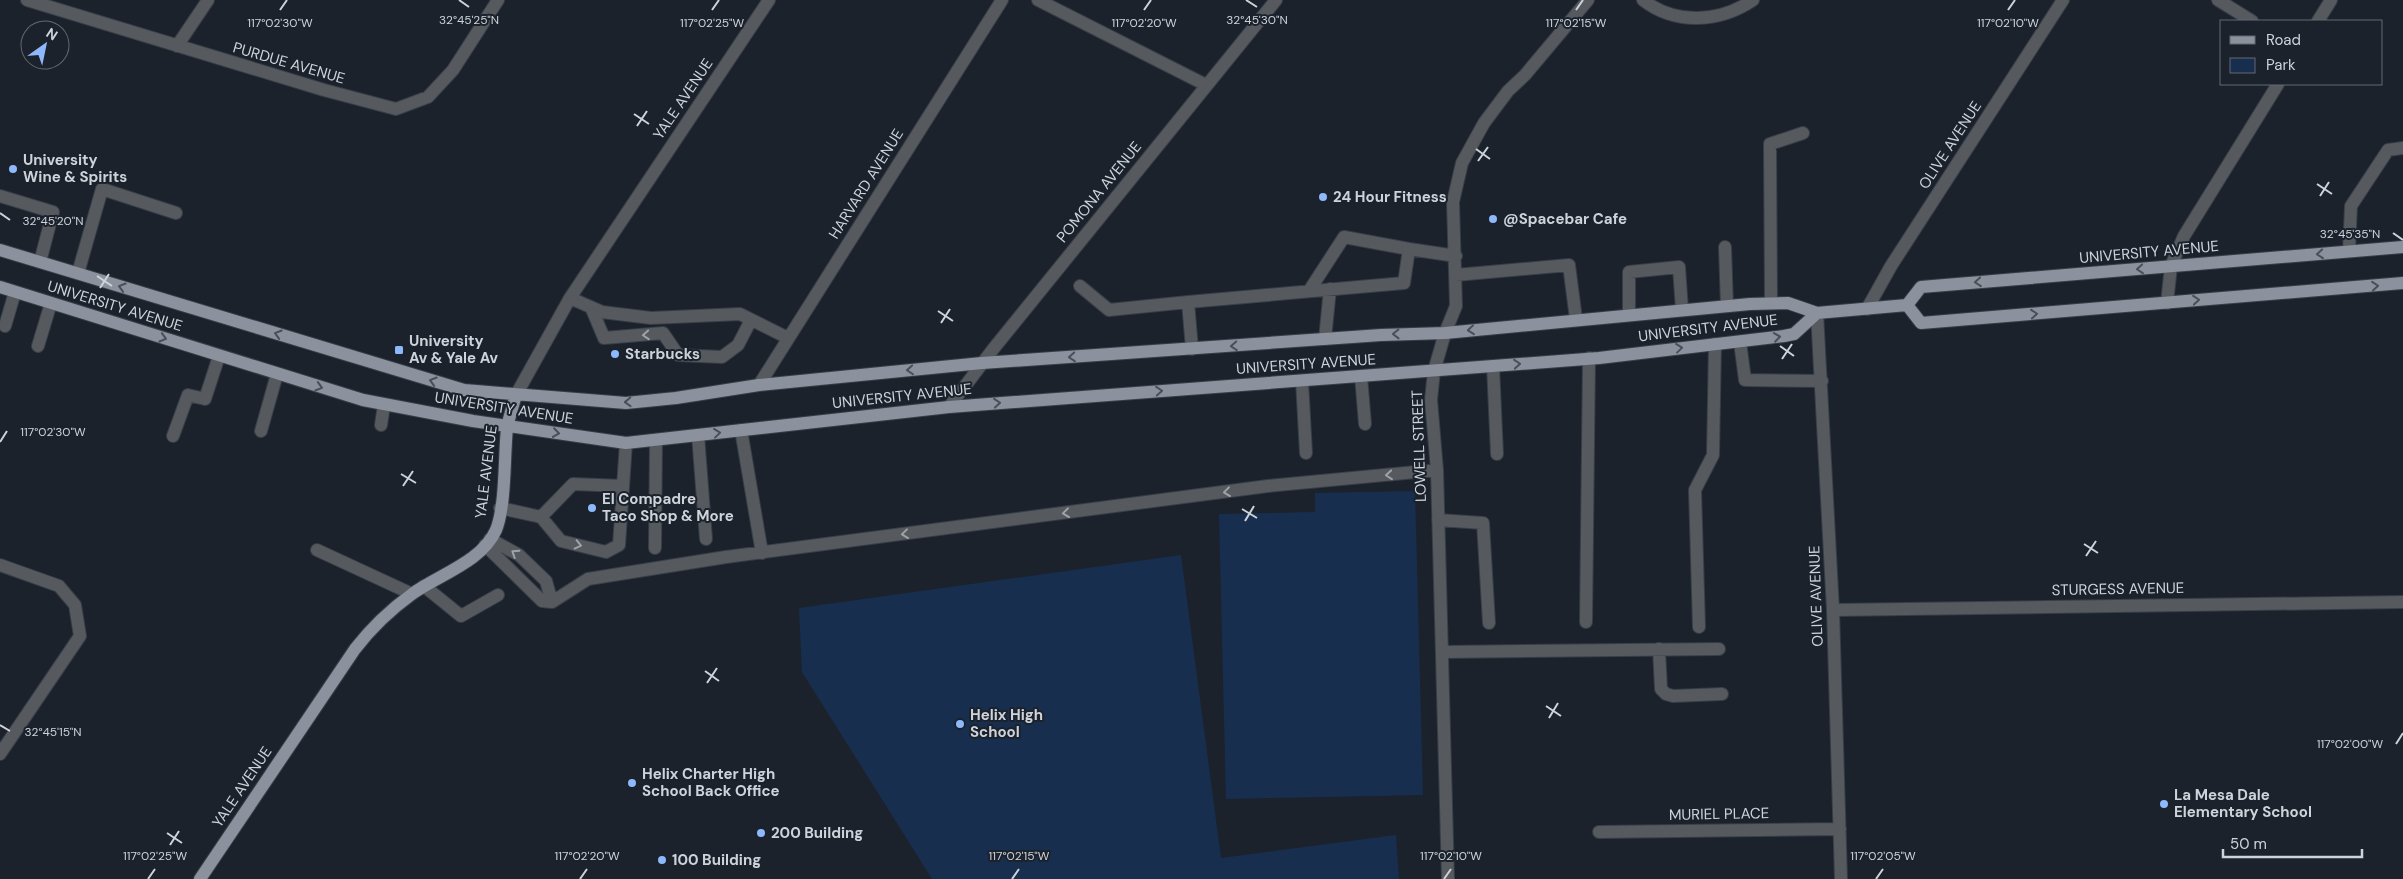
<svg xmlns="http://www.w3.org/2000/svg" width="2403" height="879" font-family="'DM Sans',sans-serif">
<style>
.green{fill:#182e4f}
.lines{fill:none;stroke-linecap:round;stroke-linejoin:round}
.minor-casing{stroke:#383e48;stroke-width:14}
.major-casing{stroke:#383e48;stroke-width:14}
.minor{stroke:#565a5f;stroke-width:12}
.major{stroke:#8b929d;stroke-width:12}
.oneway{stroke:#484f59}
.oneway2{stroke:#9ea3a9}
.ticks{fill:none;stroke:#ced3da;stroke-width:2}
.poi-dot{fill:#8db9fc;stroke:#1b222c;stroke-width:2}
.labels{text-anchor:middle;stroke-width:4;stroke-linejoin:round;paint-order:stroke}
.street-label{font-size:15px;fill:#ced3da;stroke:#1b222c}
.poi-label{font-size:15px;font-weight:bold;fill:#ced3da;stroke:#1b222c;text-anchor:start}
.ticks-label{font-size:12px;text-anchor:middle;fill:#ced3da;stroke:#1b222c;stroke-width:4;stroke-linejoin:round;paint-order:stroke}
</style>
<rect width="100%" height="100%" fill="#1b222c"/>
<path class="green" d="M1415,491L1423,795L1226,799L1219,514L1315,512V493Z
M1181,555L1221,858L1396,835L1399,879H932L802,672L799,608Z"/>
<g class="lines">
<defs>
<path id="minor" d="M27,0L324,90L396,109L428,97L453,70L498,0
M1038,0L1206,85
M1643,0C1675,25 1719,23 1753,0
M2218,0L2252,21
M2318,21L2331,0
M177,46L208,0
M0,196L53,212L40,262
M1725,247L1727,306
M1409,249L1456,256
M2349,251L2351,206L2388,150L2403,148
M78,273L102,189L176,213
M1456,275L1569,265L1576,319
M1080,286L1109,310L1188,302L1192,349
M570,298L602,312L651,318L740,314L788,338
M1188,302L1404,283L1409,249L1344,237L1309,291
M1771,302L1770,144L1803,133
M2167,303L2171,266L2184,236L2278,84
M591,307L604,338L663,333L678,355L722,357L738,345L751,320
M1867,309L1891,266L2063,0
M1817,313L1833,610L1841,879
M1629,314V272L1679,267L1682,310
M5,326L15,292
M1325,339L1330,289
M1740,342L1745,380L1822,381
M38,346L51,303
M1493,366L1497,454
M1361,376L1365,424
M1302,381L1306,453
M759,385L1002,0
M516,395L570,298L769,0
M949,407L994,348L1276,0
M381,425L384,405
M741,430L762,553
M261,431L277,374
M698,435L706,539
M173,436L188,395L205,399L219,356
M500,508L541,517L561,541L606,552L619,545L626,443
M541,517L573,484L623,486
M1438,520L1483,523L1489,623
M490,539L519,555L546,581L552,602
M485,545L542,601L552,602L588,579L726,557L1268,486L1437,470
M655,548L656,440
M317,550L412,594
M0,565L59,586L75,605L80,636L0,754
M424,586L461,616L498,595
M1833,610L2403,602
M1586,622L1589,358
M1699,627L1695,490L1713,455L1715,344
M1659,649L1661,689L1666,694L1673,696L1722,694
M1442,652L1719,649
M1599,832L1840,829
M1448,879L1437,470L1431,400L1434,371L1445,333L1456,306L1453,202L1462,163L1484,123L1508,91L1525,75L1588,0"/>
<path id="major" d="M0,250L464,390L626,403L676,398L759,385L982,363L1381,335L1445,333L1750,304L1788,303L1817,313L1907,305L1921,287L2403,247
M0,287L363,400L473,421L626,443L949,407L1599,358L1784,336L1794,334L1817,313
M1907,305L1921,323L2403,283
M200,879L355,649C372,627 390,610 412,594C438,575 482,562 496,530C506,505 504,457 507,428C509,417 513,406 516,395"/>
</defs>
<use href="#minor" class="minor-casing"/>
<use href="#major" class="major-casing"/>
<use href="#minor" class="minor"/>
<use href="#major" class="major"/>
</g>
<defs><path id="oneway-chevron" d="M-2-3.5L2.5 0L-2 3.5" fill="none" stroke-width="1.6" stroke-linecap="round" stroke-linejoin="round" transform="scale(1.25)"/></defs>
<g class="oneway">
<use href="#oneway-chevron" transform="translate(2320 254) rotate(175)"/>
<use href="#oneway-chevron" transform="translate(2140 269) rotate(175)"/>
<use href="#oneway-chevron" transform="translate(1978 282) rotate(175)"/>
<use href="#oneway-chevron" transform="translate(2375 286) rotate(-5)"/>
<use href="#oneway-chevron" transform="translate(122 287) rotate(-163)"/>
<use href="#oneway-chevron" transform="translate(2196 300) rotate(-5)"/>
<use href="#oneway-chevron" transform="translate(2034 314) rotate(-5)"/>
<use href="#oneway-chevron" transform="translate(1471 330) rotate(174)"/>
<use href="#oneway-chevron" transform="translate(278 334) rotate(-163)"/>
<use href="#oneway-chevron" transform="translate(1396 334) rotate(179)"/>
<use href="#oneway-chevron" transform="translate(1777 337) rotate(-8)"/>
<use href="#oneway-chevron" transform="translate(163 338) rotate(17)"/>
<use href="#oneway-chevron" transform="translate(1234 346) rotate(176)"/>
<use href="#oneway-chevron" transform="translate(1679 348) rotate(-7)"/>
<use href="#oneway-chevron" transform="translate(1072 357) rotate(176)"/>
<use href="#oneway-chevron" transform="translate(1517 364) rotate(-5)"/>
<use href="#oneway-chevron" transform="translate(910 370) rotate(175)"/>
<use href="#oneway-chevron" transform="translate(433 381) rotate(-163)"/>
<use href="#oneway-chevron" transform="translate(319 387) rotate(17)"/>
<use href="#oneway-chevron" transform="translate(1159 391) rotate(-4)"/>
<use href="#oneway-chevron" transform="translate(628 402) rotate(178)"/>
<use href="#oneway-chevron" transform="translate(997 403) rotate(-5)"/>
<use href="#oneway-chevron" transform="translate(556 433) rotate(8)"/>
<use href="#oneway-chevron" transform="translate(717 433) rotate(-7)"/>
</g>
<g class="oneway2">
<use href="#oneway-chevron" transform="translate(646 335) rotate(176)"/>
<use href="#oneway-chevron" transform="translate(1389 475) rotate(175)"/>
<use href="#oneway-chevron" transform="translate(1227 492) rotate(173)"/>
<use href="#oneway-chevron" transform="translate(1066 513) rotate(173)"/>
<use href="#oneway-chevron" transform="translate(905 534) rotate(173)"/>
<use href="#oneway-chevron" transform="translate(578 545) rotate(13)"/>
<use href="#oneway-chevron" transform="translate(515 553) rotate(-147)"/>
</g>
<path class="ticks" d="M459,0L469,7M1246,0L1257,7M280,10L287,0M712,10L719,0M1144,10L1151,0M1576,10L1583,0M2008,10L2015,0M634,114L649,124M637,126L647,111M1476,149L1490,159M1478,161L1488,147M2317,184L2332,194M2320,196L2329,182M0,213L10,220M2393,233L2403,240M97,276L112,286M100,288L109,274M938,311L953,321M941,323L950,309M1780,346L1794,356M1782,359L1792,344M0,442L7,431M401,474L416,483M403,486L413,471M1242,509L1257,518M1245,521L1254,506M2084,544L2098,553M2086,556L2096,541M705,671L719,681M707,683L717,668M1546,706L1561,716M1549,718L1558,703M0,725L10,731M2396,744L2403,733M167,833L182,843M170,845L179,831M148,879L155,869M580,879L587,869M1012,879L1019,869M1444,879L1451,869M1876,879L1883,869"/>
<g class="poi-dot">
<circle cx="13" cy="169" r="5"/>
<circle cx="1323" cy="197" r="5"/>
<circle cx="1493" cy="219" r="5"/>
<rect x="394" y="345" width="10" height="10" rx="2.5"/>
<circle cx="615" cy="354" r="5"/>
<circle cx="592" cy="508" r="5"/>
<circle cx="960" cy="724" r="5"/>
<circle cx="632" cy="783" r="5"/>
<circle cx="2164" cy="804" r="5"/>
<circle cx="761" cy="833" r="5"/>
<circle cx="662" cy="860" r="5"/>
</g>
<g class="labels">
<g class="street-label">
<text transform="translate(289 63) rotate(16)" y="5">PURDUE AVENUE</text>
<text transform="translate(683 99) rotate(-56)" y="5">YALE AVENUE</text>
<text transform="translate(1950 145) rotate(-57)" y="5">OLIVE AVENUE</text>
<text transform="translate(866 184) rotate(-58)" y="5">HARVARD AVENUE</text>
<text transform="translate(1099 192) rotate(-51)" y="5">POMONA AVENUE</text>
<text transform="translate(2149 252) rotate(-5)" y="5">UNIVERSITY AVENUE</text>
<text transform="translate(115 306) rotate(17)" y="5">UNIVERSITY AVENUE</text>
<text transform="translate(1708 328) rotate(-7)" y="5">UNIVERSITY AVENUE</text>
<text transform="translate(1306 364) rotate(-4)" y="5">UNIVERSITY AVENUE</text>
<text transform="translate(902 396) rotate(-6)" y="5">UNIVERSITY AVENUE</text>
<text transform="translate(504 408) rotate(9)" y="5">UNIVERSITY AVENUE</text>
<text transform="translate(1419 446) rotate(-92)" y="5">LOWELL STREET</text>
<text transform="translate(486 472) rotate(-83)" y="5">YALE AVENUE</text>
<text transform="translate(2118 589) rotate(-1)" y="5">STURGESS AVENUE</text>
<text transform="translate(1816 596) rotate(-92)" y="5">OLIVE AVENUE</text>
<text transform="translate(242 787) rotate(-56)" y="5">YALE AVENUE</text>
<text transform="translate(1719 814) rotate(-1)" y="5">MURIEL PLACE</text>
</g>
<g class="poi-label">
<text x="23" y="165">University<tspan x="23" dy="17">Wine &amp; Spirits</tspan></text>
<text x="1333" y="202">24 Hour Fitness</text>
<text x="1503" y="224">@Spacebar Cafe</text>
<text x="409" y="346">University<tspan x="409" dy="17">Av &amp; Yale Av</tspan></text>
<text x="625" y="359">Starbucks</text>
<text x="602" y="504">El Compadre<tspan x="602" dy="17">Taco Shop &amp; More</tspan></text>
<text x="970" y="720">Helix High<tspan x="970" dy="17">School</tspan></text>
<text x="642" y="779">Helix Charter High<tspan x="642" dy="17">School Back Office</tspan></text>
<text x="2174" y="800">La Mesa Dale<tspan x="2174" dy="17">Elementary School</tspan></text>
<text x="771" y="838">200 Building</text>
<text x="672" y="865">100 Building</text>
</g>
</g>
<g class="ticks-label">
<text x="469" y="24">32°45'25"N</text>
<text x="1257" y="24">32°45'30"N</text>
<text x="1144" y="27">117°02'20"W</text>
<text x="2008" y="27">117°02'10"W</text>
<text x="280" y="27">117°02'30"W</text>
<text x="712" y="27">117°02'25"W</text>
<text x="1576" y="27">117°02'15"W</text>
<text x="53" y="225">32°45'20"N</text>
<text x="2350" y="238">32°45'35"N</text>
<text x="53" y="436">117°02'30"W</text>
<text x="53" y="736">32°45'15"N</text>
<text x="2350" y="748">117°02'00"W</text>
<text x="155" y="860">117°02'25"W</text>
<text x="587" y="860">117°02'20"W</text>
<text x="1019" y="860">117°02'15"W</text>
<text x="1451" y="860">117°02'10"W</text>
<text x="1883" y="860">117°02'05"W</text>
</g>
<rect x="2220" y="20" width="162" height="65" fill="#1b222c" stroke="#636972"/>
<rect x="2230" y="36" width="25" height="8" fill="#8b929d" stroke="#636972"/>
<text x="2266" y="45" font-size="15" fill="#ced3da">Road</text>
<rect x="2230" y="58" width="25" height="15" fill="#182e4f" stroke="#636972"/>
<text x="2266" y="70" font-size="15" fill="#ced3da">Park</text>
<g transform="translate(45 45) rotate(33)"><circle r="24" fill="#1b222c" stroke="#636972"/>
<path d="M0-4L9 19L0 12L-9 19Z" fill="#8db9fc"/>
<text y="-8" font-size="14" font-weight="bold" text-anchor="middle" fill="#ced3da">N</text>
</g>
<path d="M2223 849v8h139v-8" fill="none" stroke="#ced3da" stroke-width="2.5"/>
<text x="2230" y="849" font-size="15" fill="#ced3da" stroke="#1b222c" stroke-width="4" paint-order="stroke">50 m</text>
</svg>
